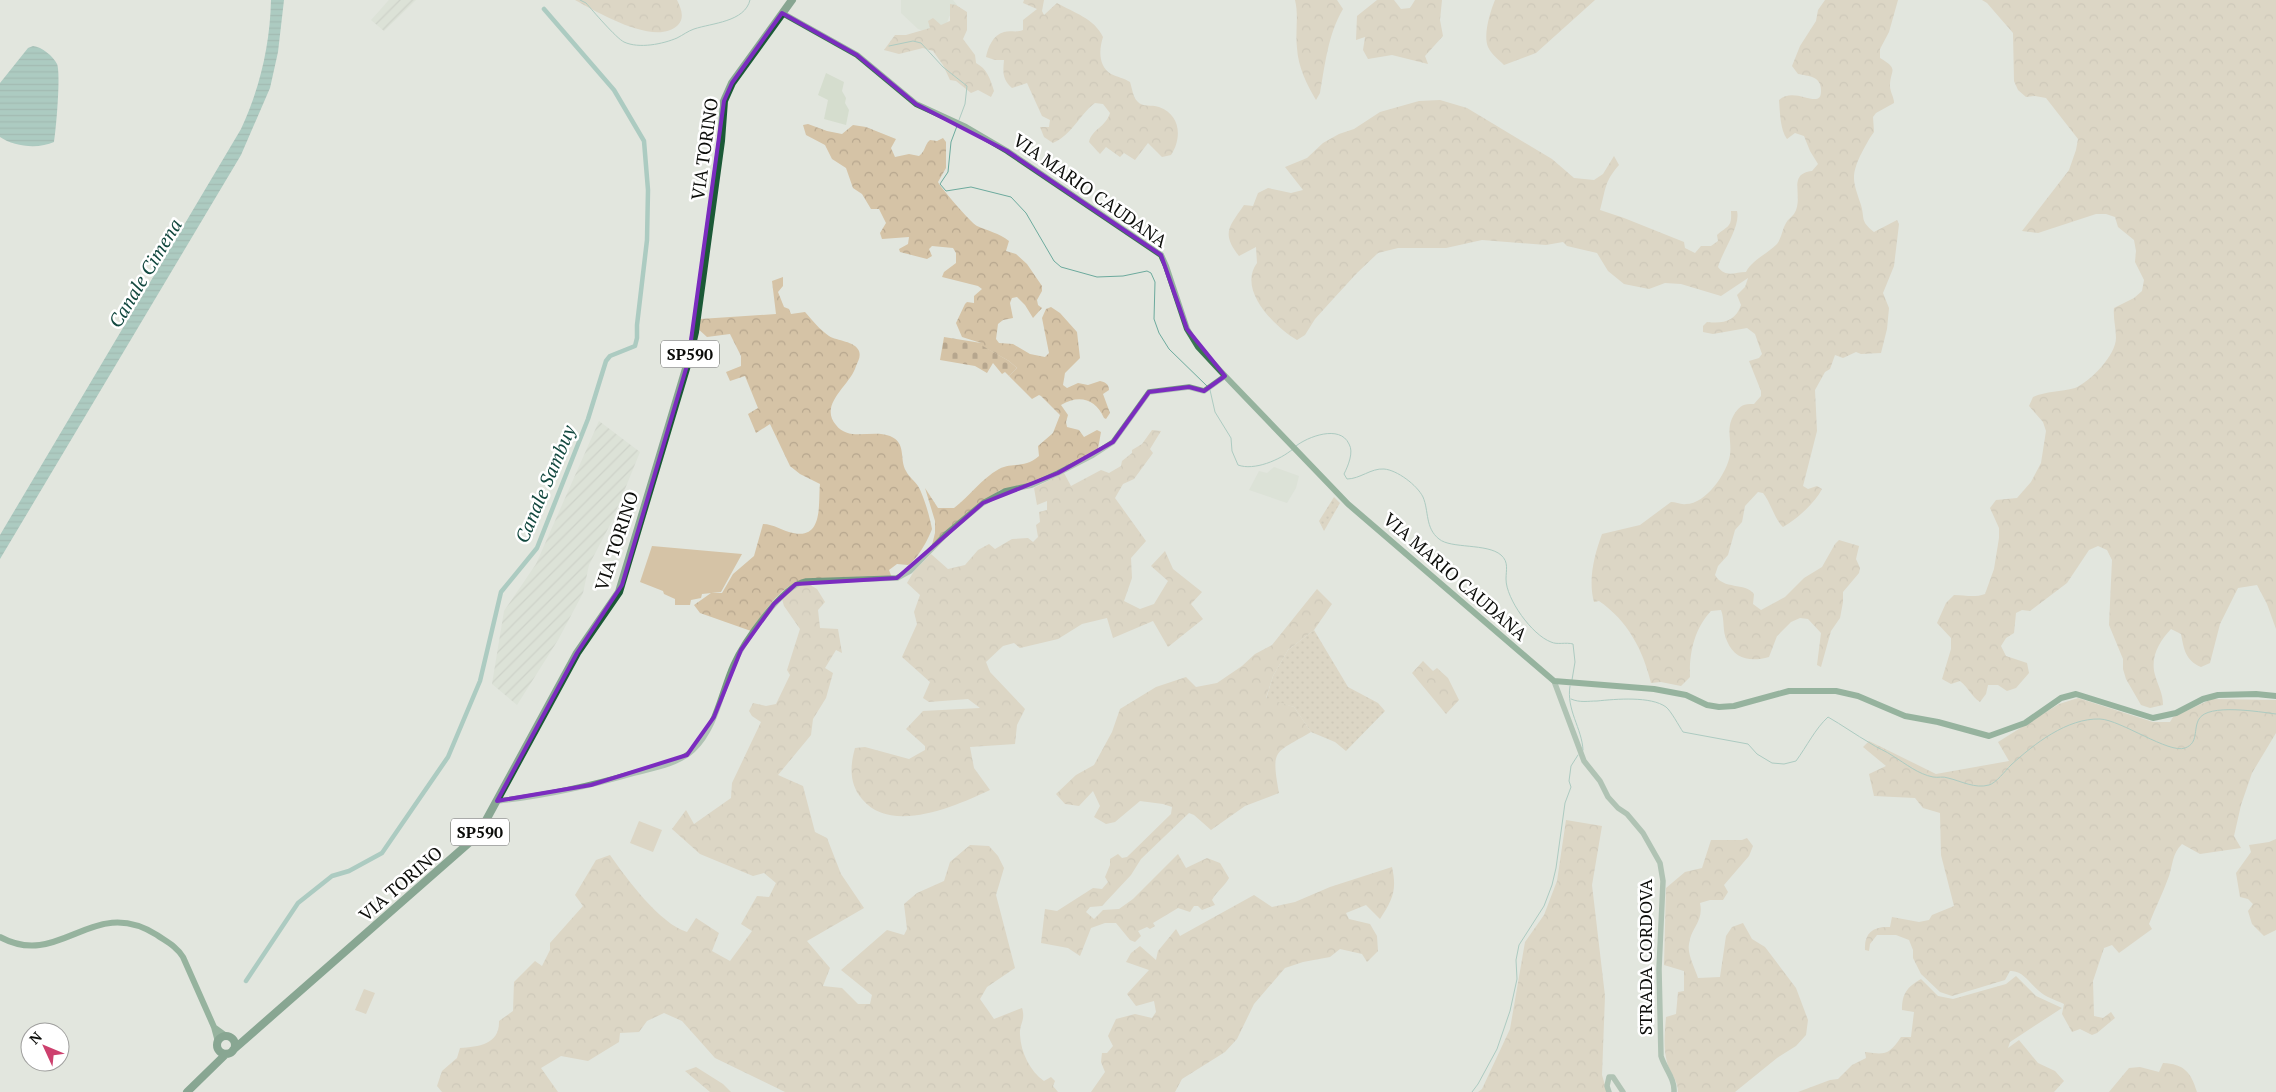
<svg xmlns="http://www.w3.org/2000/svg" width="2276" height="1092" font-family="'PT Serif',serif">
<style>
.built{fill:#d5ddce}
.industrial{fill:url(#industrial-furrows)}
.grass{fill:url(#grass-dots)}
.forest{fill:url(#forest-crowns)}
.cemetery{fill:url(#cemetery-stones)}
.pitch{fill:#d5c3a6}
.water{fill:url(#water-rules)}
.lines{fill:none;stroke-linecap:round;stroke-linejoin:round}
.stream{stroke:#6caa9d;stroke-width:1}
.canal{stroke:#6caa9d;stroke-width:4.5}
.tertiary{stroke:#749a80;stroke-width:5.5}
.secondary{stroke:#3b7651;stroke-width:6}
.primary{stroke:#1b5936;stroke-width:8}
.marked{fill:none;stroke:#7b2cbf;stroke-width:4;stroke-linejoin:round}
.labels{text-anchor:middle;stroke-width:5;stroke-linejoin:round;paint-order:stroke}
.shield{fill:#fff;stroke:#555654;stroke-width:1}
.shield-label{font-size:16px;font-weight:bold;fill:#0c0d0a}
.street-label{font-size:18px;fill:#0c0d0a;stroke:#fff}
.water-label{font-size:19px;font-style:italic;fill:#12483f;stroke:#fff}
</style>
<defs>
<pattern id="industrial-furrows" width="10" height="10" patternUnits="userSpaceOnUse" patternTransform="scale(1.25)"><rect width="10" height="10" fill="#d5ddce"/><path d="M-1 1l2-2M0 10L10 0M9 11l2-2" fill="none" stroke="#b6bcb0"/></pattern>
<pattern id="grass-dots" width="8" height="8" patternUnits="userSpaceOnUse" patternTransform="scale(1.25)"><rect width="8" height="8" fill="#d5c3a6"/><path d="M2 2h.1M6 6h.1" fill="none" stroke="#b6a68e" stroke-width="1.8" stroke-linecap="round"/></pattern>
<pattern id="forest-crowns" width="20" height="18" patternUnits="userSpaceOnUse" patternTransform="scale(1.25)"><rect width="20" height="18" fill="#d5c3a6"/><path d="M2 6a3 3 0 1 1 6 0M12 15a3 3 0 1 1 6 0" fill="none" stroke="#b6a68e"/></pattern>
<pattern id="cemetery-stones" width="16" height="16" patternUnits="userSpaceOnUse" patternTransform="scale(1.25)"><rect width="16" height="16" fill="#d5c3a6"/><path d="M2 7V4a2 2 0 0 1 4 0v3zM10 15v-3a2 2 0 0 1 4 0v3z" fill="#b6a68e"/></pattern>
<pattern id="water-rules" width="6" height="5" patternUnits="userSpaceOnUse" patternTransform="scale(1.25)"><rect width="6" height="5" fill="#6caa9d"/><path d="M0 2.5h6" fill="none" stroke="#57897e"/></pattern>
</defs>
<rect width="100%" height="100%" fill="#e2e6de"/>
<path class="built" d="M901,0H953L957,5L949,17L947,23L927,32L918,29L901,13Z
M826,73L844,82L842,91L846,98L845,103L849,110L846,125L824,119L828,100L818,95Z
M1274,467L1299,476L1296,488L1287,503L1249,490L1259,471L1267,473Z"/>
<path class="industrial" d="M389,0H416L384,31L371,20Z
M599,421L640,452L612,521L589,565L583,593L558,640L517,705L492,684L504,611L536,564Z"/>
<path class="grass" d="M1334,497L1340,503L1324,531L1319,521Z
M1314,630L1348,687L1378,703L1385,711L1346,751L1335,742L1311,732L1294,707L1266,699L1273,676L1288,650Z"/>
<path class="forest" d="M575,0H677C681,8 685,18 678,25C656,47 599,13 575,0Z
M1024,0H1044L1042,11L1044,15L1057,3C1074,13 1094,18 1103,37C1099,49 1098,66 1111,74C1117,77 1124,78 1130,82C1132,88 1133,97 1137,101C1143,108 1151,104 1159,107C1181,115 1182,138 1171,155L1162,157L1148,143L1135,160L1124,153L1120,157L1106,147L1100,154L1089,142C1092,129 1106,127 1110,113L1103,104L1095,103C1079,115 1072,135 1053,143L1044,137L1040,127H1049L1050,120L1042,116L1027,83L1012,88C1002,79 1003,72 1004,60H995L986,57C988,47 993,35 1004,32C1011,30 1016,33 1023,30V20L1037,9L1023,3Z
M1295,0H1337L1343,9C1328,34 1325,65 1320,93L1316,100C1307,85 1298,67 1297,48C1295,31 1299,16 1295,0Z
M1377,0H1394L1401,9L1410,8L1415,0H1442L1440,20L1443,36L1425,56L1428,64L1392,55L1368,59L1363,50L1365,37L1356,40L1357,16Z
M1495,0H1595L1536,53L1504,65C1499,60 1491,54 1488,47C1483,35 1490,12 1495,0Z
M1825,0H1898L1889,32L1880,49V58C1900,70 1890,69 1890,86C1890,92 1894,97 1894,103L1876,113L1873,117L1874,132C1868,140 1865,147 1860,156C1850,178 1854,183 1861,205C1865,219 1860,221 1874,232L1897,220L1899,224L1894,266L1883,293L1889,308L1887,329L1881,353L1861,354L1856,352L1843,358L1835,355L1830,369L1825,372L1815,390L1817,431L1803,486L1808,489L1817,486L1822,489C1815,503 1797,519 1783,527C1775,520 1770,501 1763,493L1758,492L1745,506L1742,522L1735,530L1728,555L1718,566L1715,575C1723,590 1745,582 1754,594L1753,604L1761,610L1785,597L1804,578L1822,567L1835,544L1839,540L1859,546L1856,559L1860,568L1859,573L1843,592V602L1840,618L1831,631L1821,667L1817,665L1821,633L1808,619L1800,618L1791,622L1777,636L1769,657C1751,662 1735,660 1727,641C1722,631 1725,620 1721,610L1711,611C1694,629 1689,654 1690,677L1681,686L1661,682L1651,683C1643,650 1628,621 1599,601L1594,602C1588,580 1594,556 1602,534L1640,525L1671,502C1676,502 1681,505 1686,504C1706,504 1727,473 1730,455C1732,439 1725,428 1735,413C1741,405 1743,404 1754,404L1761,396V391L1749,361L1759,358L1762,354L1755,334L1747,328L1713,334L1703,332V326L1707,322C1723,324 1736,321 1741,305L1737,295L1745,287L1748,278L1721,296L1681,284L1665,283L1649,289L1624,284L1608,271L1597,253L1567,246L1563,242L1546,245L1482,240L1446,248H1398L1378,253L1357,273L1334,298L1315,319L1305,335L1297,340C1275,327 1237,290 1257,263L1256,247L1239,256C1221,233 1229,227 1244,205L1253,206L1258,193L1268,188L1291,193L1303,190L1285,167L1307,158L1323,143L1339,134L1354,129L1380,112L1419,101L1440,100L1467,108L1552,159L1574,178L1594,180L1603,174L1614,156L1619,165C1604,182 1606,189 1600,210L1624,218L1684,242L1685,248L1695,253L1701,246H1711L1718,241L1717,235C1728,225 1732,228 1731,211H1737C1741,226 1722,252 1718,267C1726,278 1735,272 1746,272C1752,260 1767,254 1777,244C1782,237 1782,230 1786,223C1788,219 1792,217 1794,214C1805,197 1786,174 1812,171L1818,164L1810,151L1804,136L1795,133L1787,139C1780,130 1780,112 1779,100C1795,85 1822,112 1821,90C1821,76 1808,76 1798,74L1792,66L1800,46L1816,21L1818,10Z
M1982,0H2276V629L2267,604L2257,585L2238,588L2220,624L2210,663L2201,667C2185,660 2184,649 2181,634L2171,629C2159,642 2150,657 2155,675C2158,686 2163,693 2163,705L2150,708L2141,705L2126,679L2123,669V659L2109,625L2112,560L2107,550L2098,546L2089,550L2067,583L2030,611L2022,610L2016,613L2014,633L2006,638L2001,646L2006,656L2027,663L2029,673L2016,688L2007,691L1998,685H1988L1986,694L1980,702C1971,696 1969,688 1960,681L1951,684L1942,679L1951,649V638L1937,623L1946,603L1954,595C1965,595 1974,598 1985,594L1994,569L1999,538V528L1990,508L1996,500L2017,498L2031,482L2041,463L2046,431L2043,422L2029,406L2033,397C2046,391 2061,392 2075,388C2090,382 2116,355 2116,338C2116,328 2113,319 2114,308L2134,298L2142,291L2144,280L2135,262L2136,251L2134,240L2118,227L2115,217L2106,214H2096L2038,233L2022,231L2069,170L2076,150L2078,139L2046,98L2035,96L2026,97L2018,90L2014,81L2013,33L1987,3Z
M950,4L956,5L967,12V30L963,39L975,55L976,63C987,69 990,78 994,91L991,97L978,90L971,93L956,81L950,80L943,65L933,51L923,48L899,54L884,50L895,35H906L930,28L928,21L933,18L941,25L950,21Z
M808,124L827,131L842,134L853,125L866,127L896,139L891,148L895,157L909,154L919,156C926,151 924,145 930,140L937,141L943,138L946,142V168L938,182C940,187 971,223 977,226C988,231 999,233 1009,241L1006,251L1016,254L1027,264L1042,286V291L1037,300L1038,305L1042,308L1033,318L1025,305L1017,297L1012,298L1010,303L1013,318L1003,320L998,324L996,339L999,343L1013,344L1030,354L1045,357L1049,353L1042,318L1046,309L1051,307L1060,313L1077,332L1080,358L1065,373L1063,385L1067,388L1078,383L1088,385L1100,381C1105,382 1109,384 1109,390L1103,394L1110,413L1106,419L1104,418C1096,399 1079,394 1061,405L1068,415L1066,422L1067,427L1079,430L1084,437L1097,430L1101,432L1098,449L1066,467L1029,483L1000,490L932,545L935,533V521L925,488L938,508H954C970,496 981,479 999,469C1013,462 1024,469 1039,456L1038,446L1053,433L1060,415L1041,396L1039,395L1032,399L1009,376L1017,368L1009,361L980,345L981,343L962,337L956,323L965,304L967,302L974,303V296L982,289L978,286L942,277L944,272L956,263V253L953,248L932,246L929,249L932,256L927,259L900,252L899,249L908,244L909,237L882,239L880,233L886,223L879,209H871L862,194L853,188L846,168L832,159L825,145L806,135L803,125Z
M783,277V286L778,292L784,307L789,309L791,314L805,312C812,320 820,330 829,336C837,341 855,341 859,351C861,357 858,361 856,366C851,385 818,404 836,425C849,442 872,429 890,436C907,443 899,459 906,471C909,477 915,481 918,486C924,496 930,518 932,529C928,540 917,560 908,565L897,564L889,570L892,578L806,579C781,584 765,611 751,631L700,613L694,605L711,593H722L733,574L754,556L763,524C774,524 782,531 793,533C824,540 818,502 820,484L800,474L790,466L770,424L756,433L748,414L758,408L745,376L730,381L726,372L741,366V356L730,334L707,337L696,327L700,319L776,314L772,281Z
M1152,430L1161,431L1150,449L1153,453L1134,479L1123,484L1115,498L1146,541L1131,558L1132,578L1124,601L1140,609L1154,604L1168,581L1151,566L1165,551L1173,569L1202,592L1191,604L1203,619L1168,647L1153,621L1113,638L1107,618L1082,624L1058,639L1020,648L1014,643L1003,646L986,662L990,672L1025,709L1017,725L1015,744L970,747L974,768L990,790C956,806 891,835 862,799C849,784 850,766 855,748L865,747L909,759L925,750V746L906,729L923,711L980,708L968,699L929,702L923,698L930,682L902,657L917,624L914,612L920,595L907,583L914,571L931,554L948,569L965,565L978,550L989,544L995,549L1012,539L1028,538L1033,542L1038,537L1036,525L1040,522L1039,512L1047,510V501L1037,505L1034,488L1064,473L1071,486L1101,470L1109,473L1121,466L1122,461L1132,453V450L1142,444Z
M805,582L817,589L825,602L818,610L820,628L838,629L842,653L836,650L825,668L833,673L826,698L813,719L811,735L778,775L803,786L815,832L827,838L841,874L864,908L807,941L830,968L823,986L842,988L858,1004H870L872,995L841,970L887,930L904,935L907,929L904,904L917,893L944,881L950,862L970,845L989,846L998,856L1004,868L996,895L1015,968L987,987L980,999L994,1019L1022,1008C1026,1020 1019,1024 1020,1035C1021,1053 1030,1071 1044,1081L1051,1077L1055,1081L1053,1086L1058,1092H785L715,1058L682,1021L664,1013L647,1021L639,1032L620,1033L619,1042L588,1061L561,1056L541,1068L558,1092H442L437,1086L442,1071L457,1058L460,1048C479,1047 500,1044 499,1021L513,1011L514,982L535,961L542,966L550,950V943L583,906L575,895L596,860L610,855C626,878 660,924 687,932L696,918L719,933L712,951L730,961L752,931L741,924L757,896L769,897L776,883L764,873L753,876L700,854L672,829L686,810L694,824L731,798L732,783L761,722L752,716L749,711L753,703L766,706L776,704L790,675L787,670L800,629L784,606L782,599L791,590Z
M1317,589L1332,604L1314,630L1288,650L1273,676L1266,698L1294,707L1311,732C1274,754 1271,748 1279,793L1245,806L1211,830L1194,815L1189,813L1141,859L1131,875L1102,906L1090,907L1086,912L1094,919L1103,910L1119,909L1133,899L1178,854L1186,868L1207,858L1220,863L1229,878C1224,887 1217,891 1212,900L1215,905L1202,910L1198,906H1194L1190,912L1178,908L1153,923L1155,926L1150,929L1147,927L1138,931L1141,936L1135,942L1130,940L1116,923H1105L1091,928L1080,956L1068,948L1041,943L1045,909L1057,911L1093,888L1102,889L1108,882L1105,877L1110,865V859L1118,854L1122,858L1127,857L1171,814L1172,807L1163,804L1140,801L1115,822L1106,824L1094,817L1100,806L1093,791L1079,806L1065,804L1056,794L1076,775L1094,765L1112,732L1120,709L1156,687L1186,677L1196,687L1217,683L1242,666L1255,654L1272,645Z
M1423,661L1433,671L1437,668L1448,678L1459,700L1446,714L1412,673Z
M2078,698L2153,722H2170L2173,717L2212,699L2276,700V733L2252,773L2241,805L2234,836L2241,848L2200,854L2182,844C2172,854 2173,864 2169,876C2163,893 2155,908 2149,924L2152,929L2119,953L2112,945L2104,948L2093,981L2094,1016L2103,1018L2111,1012L2115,1018L2097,1033L2092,1035L2080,1029L2072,1032L2062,1014L2064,1004C2056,1000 2045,997 2039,991C2030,984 2023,970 2010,971L2005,980L1952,996L1940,992L1921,974L1913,958V950L1909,940L1896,935H1877L1870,944L1869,951L1865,950C1864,933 1873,926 1890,927L1892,917L1919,922L1929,920L1932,915L1954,906L1941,855L1940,813L1923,808L1915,798L1874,796L1869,774L1886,766L1863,747L1869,741L1936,774L2009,761L1998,742L2059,704Z
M1566,820L1602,826L1592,885L1605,996L1602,1075L1607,1092H1478L1482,1089L1510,1029L1525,942L1544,915L1557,881Z
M1747,838L1753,846L1749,856L1724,885L1728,892L1723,900H1710L1700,903C1704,922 1691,927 1689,944C1687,954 1695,968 1698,978L1720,977L1726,936L1732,927L1743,923L1752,939L1765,947L1796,988L1808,1020L1806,1035L1796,1046L1777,1058L1735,1092H1678C1678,1079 1669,1073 1667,1062C1663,1047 1665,1031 1666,1017L1676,1014L1678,992L1684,991V971L1664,965L1666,888L1685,872L1702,868L1711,840H1742Z
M2276,839V930L2264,936L2252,924L2248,911L2253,904L2248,899L2240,897L2236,873L2251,852L2249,845L2269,842Z
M1392,867C1397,890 1393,899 1380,919L1366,905L1346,913L1349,919L1370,924L1377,936L1378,951L1367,962L1362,954L1340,949L1330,957L1303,962L1285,968L1254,1004L1237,1039L1225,1052L1182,1079L1175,1092H1091L1105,1072L1101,1062L1102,1053H1107L1113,1046L1108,1036L1116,1019L1135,1014L1152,1018L1156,1012L1154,1001L1136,1006L1127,994L1149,970L1126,962L1131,953L1140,946L1156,960L1158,951L1176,929L1180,936L1254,895L1272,907L1295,902L1330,887Z
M2016,976L2036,996L2062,1008L2010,1042L2008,1048L2019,1040L2038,1063L2055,1071L2064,1081L2054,1092H1798L1830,1080L1838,1079L1852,1065L1866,1058L1865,1052C1885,1055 1889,1055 1901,1037H1911L1914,1012L1902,1010C1902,994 1907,987 1921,979L1938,996L1953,999L2006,984Z
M2163,1063C2184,1064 2191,1072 2197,1092H2109L2129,1068L2140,1067L2159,1072Z
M696,1067L723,1084L731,1092H710L685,1071Z"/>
<path class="cemetery" d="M944,337L981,343V345L1009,361L1017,368L1009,376L1005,372L1002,374L993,363L987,373L975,366L940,360Z"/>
<path class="pitch" d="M652,546L742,554L721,592L702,594L701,598L691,600L690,605H675V599L664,594L663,591L640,582Z
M639,821L662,830L653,852L630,843Z
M364,989L375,993L366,1014L355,1010Z"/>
<path class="water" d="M271,0H284L278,52L270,88L241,155L0,559V535L241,129C260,88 270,45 271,0Z
M33,46C42,47 53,56 57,64C61,73 56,131 54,142C39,149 14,147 0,137V83L28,48Z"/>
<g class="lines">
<path class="stream" d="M580,0L586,3C593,11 616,38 624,42C639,49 663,44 677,38C683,35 688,31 694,29C712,23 745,22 750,0
M889,46L913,41L921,43L943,67L967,86L965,104L959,120
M957,126L951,142L948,172L940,184L946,191L971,187L1011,197L1026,213L1054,261L1061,267L1097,277L1123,276L1147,271L1151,273L1155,282L1154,319L1159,333L1169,349L1208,387
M1210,390L1215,412L1231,438L1232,451L1238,465C1254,471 1280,460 1293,449
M1296,446C1307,437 1340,424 1349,444C1354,452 1348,466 1344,474L1347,479C1360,479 1371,468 1384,469C1397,470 1417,485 1423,497C1429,511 1425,528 1439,539C1451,549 1487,543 1501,555C1509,562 1506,570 1506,579C1506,599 1532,635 1551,642C1557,645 1566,642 1573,644L1575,662L1572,680
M1570,686C1566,710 1582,728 1583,750
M1571,699C1580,703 1588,701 1597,701C1616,699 1651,696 1666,707C1671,711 1679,726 1683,732L1748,744L1757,754L1772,763L1784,764L1796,761C1807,746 1815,729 1828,717C1842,725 1856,735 1870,743C1877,748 1886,751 1893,756C1906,764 1918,774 1933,777C1938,778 1943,776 1948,778C1961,781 1975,789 1989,785C1996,783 2005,771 2011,765C2034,744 2067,718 2100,719C2121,720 2169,754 2185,748C2199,743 2193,729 2199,719C2208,703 2260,712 2276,714
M1472,1092L1478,1084L1497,1049L1510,1011L1517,979L1516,960L1519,945L1544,906L1552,885L1556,868L1565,803L1571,787L1569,781L1571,766L1578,755"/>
<path class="canal" d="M246,981L298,903L332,876L349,871L382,853L448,757L480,681L501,592L537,548L588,419L606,361L610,356L635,346L637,338V325L647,240L648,190L644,141L614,90L544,9"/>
<path class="tertiary" d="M1554,681L1584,761L1600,781L1608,797L1618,808L1627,814L1643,833L1660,863L1663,881L1659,969L1661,1056C1665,1069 1675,1079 1674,1092
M497,801C544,796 589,786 634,773C654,768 678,764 693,750C716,728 721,692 733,665C743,643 782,585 806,581L897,578L910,571L947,533L983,503L1005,491L1032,485L1058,473L1093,455L1113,442L1149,392L1189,387L1204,391L1225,376
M1609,1092L1607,1086L1609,1077H1613L1623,1092"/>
<path class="secondary" d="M782,13L857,55L916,104L966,127L1007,151L1161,255L1166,266L1187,329L1198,347L1225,376L1348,504L1554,681L1654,689L1686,695L1707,705L1719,707L1734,706L1789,691H1836L1858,696L1905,716L1938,722L1989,736L2025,723L2061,698L2076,694L2153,718L2176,713L2203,699L2218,695L2256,694L2276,696
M0,937C61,970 92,894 157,935C167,942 176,946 183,957L214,1027L218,1042
M215,1028L226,1036"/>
<path class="primary" d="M217 1045a9 9 0 1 1 18 0a9 9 0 1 1-18 0Z
M233,1050L478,835L577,653L619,592L688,362L695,332L721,141L724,101L732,83L792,0
M187,1092L226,1054"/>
</g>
<path d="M0 0H2276V1092H0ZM782,13L857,55L916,104L1007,151L1161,255L1187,329L1225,376L1204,391L1189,387L1149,392L1113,442L1058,473L983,503L897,578L796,584L774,604L741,650L714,717L687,755L591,785L497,801L577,653L622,585L688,362L724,101L732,83Z" fill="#e2e6de" fill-opacity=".55" fill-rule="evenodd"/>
<path class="marked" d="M782,13L857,55L916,104L1007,151L1161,255L1187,329L1225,376L1204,391L1189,387L1149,392L1113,442L1058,473L983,503L897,578L796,584L774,604L741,650L714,717L687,755L591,785L497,801L577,653L622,585L688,362L724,101L732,83Z"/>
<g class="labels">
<g class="shield">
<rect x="661" y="340.5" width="58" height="27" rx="4"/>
<rect x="451" y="818.5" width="58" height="27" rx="4"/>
</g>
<g class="shield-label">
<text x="690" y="360">SP590</text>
<text x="480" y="838">SP590</text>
</g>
<g class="street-label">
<text transform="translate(705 149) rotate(-82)" y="6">VIA TORINO</text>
<text transform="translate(1090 191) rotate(35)" y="6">VIA MARIO CAUDANA</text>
<text transform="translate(617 541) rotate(-72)" y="6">VIA TORINO</text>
<text transform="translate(1455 577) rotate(41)" y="6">VIA MARIO CAUDANA</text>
<text transform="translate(401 884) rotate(-41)" y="6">VIA TORINO</text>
<text transform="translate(1646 957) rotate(-90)" y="6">STRADA CORDOVA</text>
</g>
<g class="water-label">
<text transform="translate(145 273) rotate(-59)" y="7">Canale Cimena</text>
<text transform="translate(545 484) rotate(-67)" y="7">Canale Sambuy</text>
</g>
</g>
<g transform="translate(45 1047) rotate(314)"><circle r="24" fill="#ffffff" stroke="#9e9e9d"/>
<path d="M0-4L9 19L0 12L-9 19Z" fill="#cd406e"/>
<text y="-8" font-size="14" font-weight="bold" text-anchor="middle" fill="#0c0d0a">N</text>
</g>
</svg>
